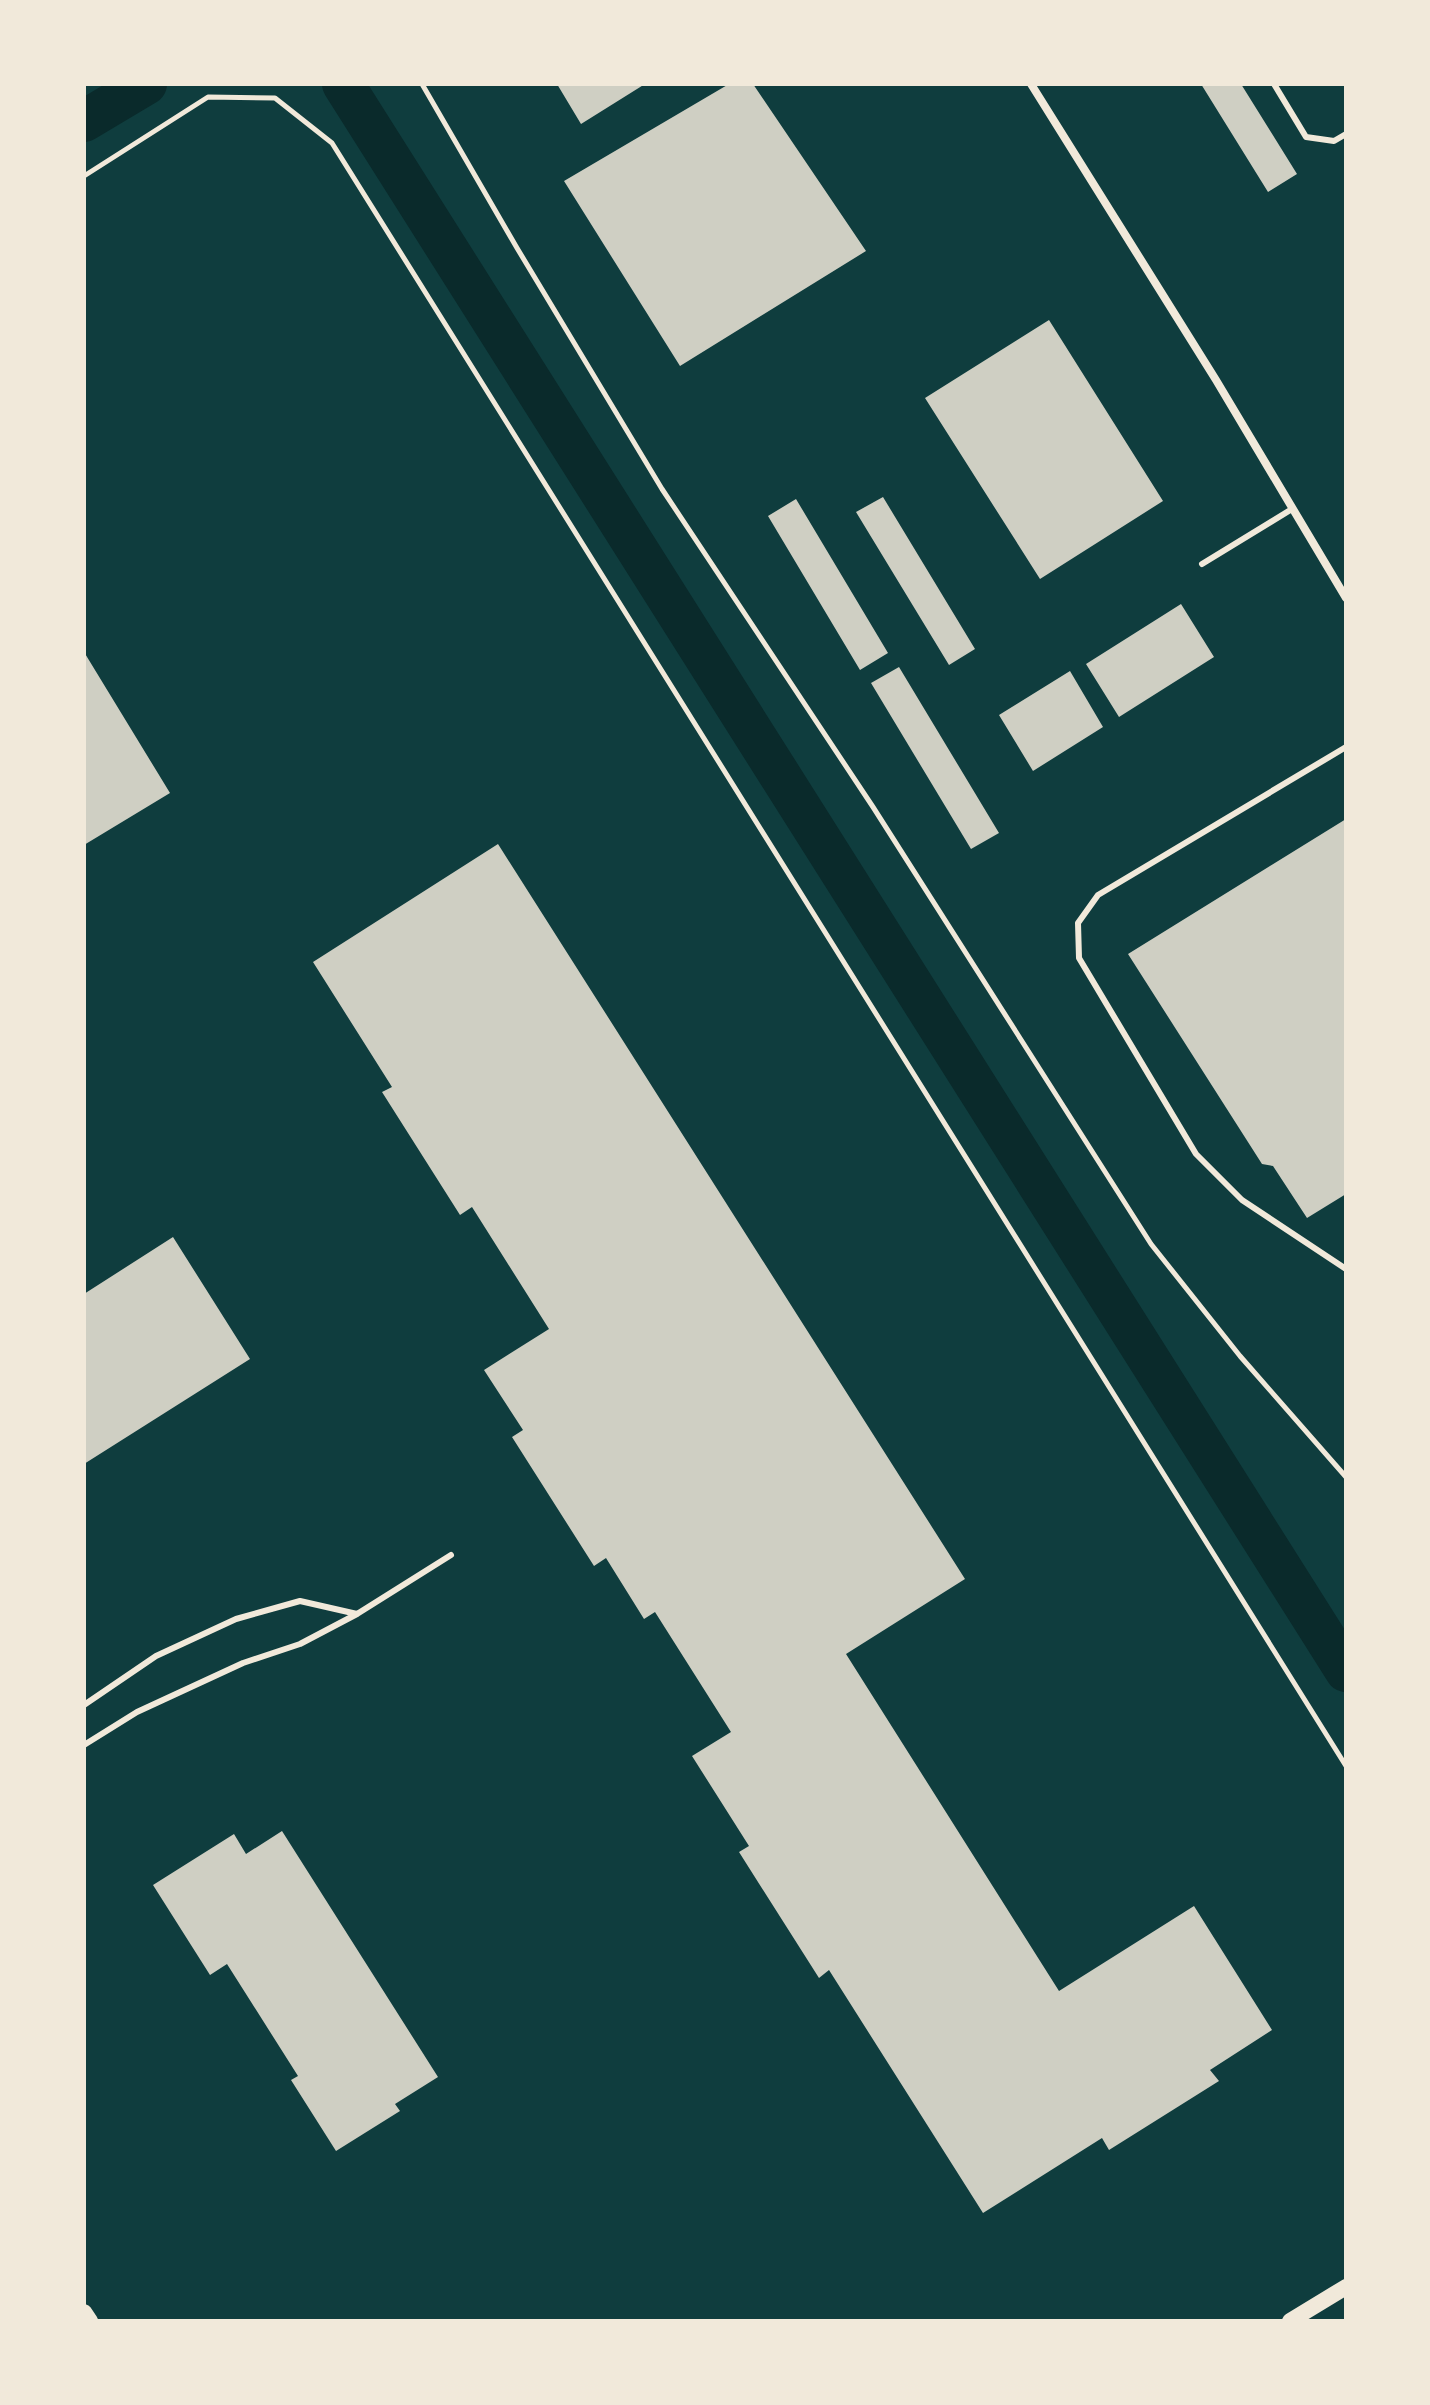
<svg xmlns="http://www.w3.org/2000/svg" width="1430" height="2405" font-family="'Exo 2',sans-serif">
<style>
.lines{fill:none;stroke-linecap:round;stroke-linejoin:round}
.canal{stroke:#0a2a2b;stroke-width:42}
.building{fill:#cfcfc3}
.path{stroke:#f1e9da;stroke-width:5}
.service{stroke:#f1e9da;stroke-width:6}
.minor{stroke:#f1e9da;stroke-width:8}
.secondary{stroke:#f1e9da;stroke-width:16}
</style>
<rect width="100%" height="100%" fill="#0f3d3e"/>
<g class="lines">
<path class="canal" d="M343,84L1346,1671
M84,121L146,84"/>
</g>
<path class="building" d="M557,84H645L581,124Z
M729,84H753L866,251L680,366L564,181Z
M1201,84H1241L1297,174L1268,192Z
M1049,320L1163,501L1040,579L925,398Z
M883,497L975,649L949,665L856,512Z
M796,499L888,653L860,670L768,516Z
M1181,604L1214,657L1119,717L1086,664Z
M84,652L170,793L84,845Z
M899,667L999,833L971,849L871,683Z
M1070,671L1103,727L1033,771L999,715Z
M1346,819V1194L1307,1218L1273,1166L1262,1164L1128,954Z
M498,844L965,1579L846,1654L1059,1991L1194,1906L1272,2030L1210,2070L1219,2081L1109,2150L1102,2138L983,2213L829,1970L819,1978L739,1852L749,1846L692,1756L731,1732L655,1612L644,1619L606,1558L594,1566L512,1437L523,1430L484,1370L549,1329L472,1207L460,1215L382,1092L392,1087L313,962Z
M173,1237L250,1359L84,1464V1294Z
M282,1831L438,2077L395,2104L400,2111L336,2151L291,2080L298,2076L227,1964L210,1975L153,1885L234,1834L246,1854Z"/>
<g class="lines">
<path class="path" d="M422,84L517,248L662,489L873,807L1151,1244L1240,1356L1346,1477
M84,176L208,97L275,98L332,143L1346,1766"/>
<path class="service" d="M1274,84L1306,137L1334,141L1346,134
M1202,564L1292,509
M1346,747L1098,895L1078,923L1079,958L1196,1154L1242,1200L1346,1269
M84,1705L156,1656L236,1619L300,1601L357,1614
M84,1745L137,1712L243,1663L300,1644L357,1614L451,1555"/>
<path class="minor" d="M1031,84L1216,380L1346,598"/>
<path class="secondary" d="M84,2312L90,2321
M1290,2321L1346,2287"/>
</g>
<rect width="1430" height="2405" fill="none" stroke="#f1e9da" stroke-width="172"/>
</svg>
